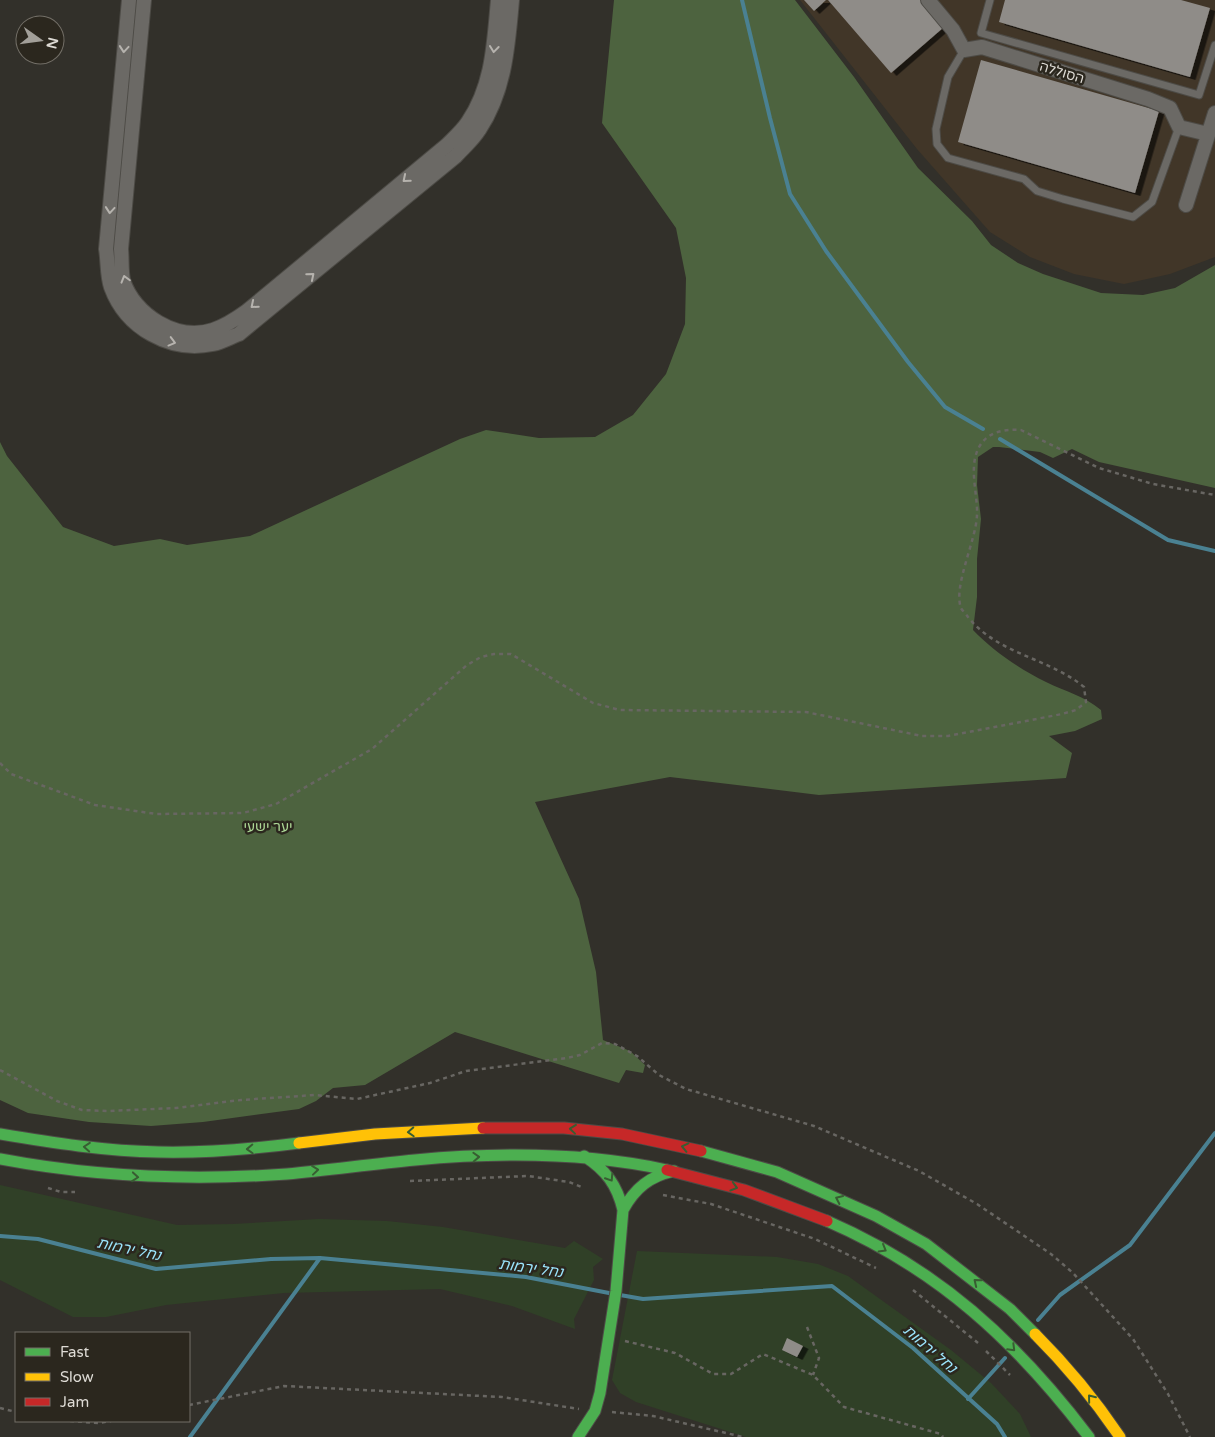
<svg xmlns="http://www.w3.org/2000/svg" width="1215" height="1437" font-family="'Varela Round',Heebo,sans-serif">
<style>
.industrial{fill:#413628}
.green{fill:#304027}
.forest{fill:#4d633f}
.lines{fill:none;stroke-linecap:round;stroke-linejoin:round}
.stream{stroke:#4a8192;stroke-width:4}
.building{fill:#8f8c88;filter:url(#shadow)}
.lane-casing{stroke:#4d4b46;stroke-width:9}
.street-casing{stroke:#4d4b46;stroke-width:16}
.fast-casing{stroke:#4d4b46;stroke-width:13}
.slow-casing{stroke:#4d4b46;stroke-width:13}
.jam-casing{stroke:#4d4b46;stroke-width:13}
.path{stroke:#686662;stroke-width:2.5;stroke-dasharray:4 4;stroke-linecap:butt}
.lane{stroke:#6b6965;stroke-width:7}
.street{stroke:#6b6965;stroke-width:14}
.fast{stroke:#4caf50;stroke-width:11}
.slow{stroke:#ffc107;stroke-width:11}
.jam{stroke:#c62828;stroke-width:11}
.oneway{stroke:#b6b3ae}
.oneway2{stroke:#385d32}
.labels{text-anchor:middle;stroke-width:5;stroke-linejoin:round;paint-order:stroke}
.street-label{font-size:14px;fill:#dedbd5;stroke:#2b271e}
.park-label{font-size:14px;fill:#add896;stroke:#2b271e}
.water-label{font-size:15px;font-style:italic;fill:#9be4fc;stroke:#2b271e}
</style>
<defs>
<filter id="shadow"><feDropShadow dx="5.5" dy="3" stdDeviation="0" flood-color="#0009"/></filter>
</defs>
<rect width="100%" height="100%" fill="#32302a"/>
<path class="industrial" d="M800,0H1215V257L1170,274L1124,284L1074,274L1030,257L990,232L917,149Z"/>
<path class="green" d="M0,1185L177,1225L233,1224L319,1219L387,1221L443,1227L565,1248L574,1241L603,1259L593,1267L594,1280L574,1319L575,1329L512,1306L440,1289L284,1293L166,1305L106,1317H73L0,1280Z
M637,1251L777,1257L818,1264L848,1276L951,1350L991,1383L1020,1414L1031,1437H746L636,1402L620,1393L612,1380Z"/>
<path class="forest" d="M614,0H795L854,77L918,168L972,221L991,245L1018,263L1043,274L1101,293L1143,295L1175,288L1215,265V488L1099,462L1072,449L1053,458L1040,452L999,447H993L978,457L977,485L981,519L977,559V597L973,630C993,651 1020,669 1046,682C1066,692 1083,695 1101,710L1102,719L1075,731L1049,736L1072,753L1066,778L819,795L670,777L535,802L579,899L596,972L603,1040L630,1051L645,1065L643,1073L626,1070L619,1083L455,1032L365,1085L333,1088L316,1101L299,1109L203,1122L151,1126L89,1122L28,1113L0,1100V442L7,456L63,527L114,546L160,539L187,545L250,536L460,439L486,430L539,438L595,437L633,415L666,374L685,324L686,278L676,228L602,123Z"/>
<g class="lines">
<path class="stream" d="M742,0L770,118L790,194L826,251L908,362L945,407L983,429
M1000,439L1168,540L1215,551
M0,1236L38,1239L156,1269L271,1259L320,1258L526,1277L609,1293
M620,1295L643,1299L832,1286L913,1348L997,1424L1005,1437
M1038,1320L1060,1295L1130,1245L1215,1133
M968,1399L1005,1358
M190,1437L320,1258"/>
</g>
<path class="building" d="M804,0H826L814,11Z
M828,0H921L944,27L891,73Z
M1005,0H1181L1210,8L1190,77L999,22Z
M981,60L1159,111L1135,193L958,142Z
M787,1338L803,1346L797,1357L782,1350Z"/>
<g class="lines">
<defs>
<path id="lane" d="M990,0L981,33L1199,95L1215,45
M964,50L948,77L936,129L937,144L948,158L1024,179L1037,191L1063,199L1133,217L1152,202L1179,127"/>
<path id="street" d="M129,0L106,249C108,260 107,276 111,287C126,328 170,353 213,344C222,342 231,337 239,334L456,156C463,148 473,140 479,130C505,91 508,46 512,0
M144,0L121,249C122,258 121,270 123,280C134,315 177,342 213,330C225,326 236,319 247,311L447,145C454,138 462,131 468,122C493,85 494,43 498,0
M928,0L953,30L964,50L982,47L1148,99L1170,108L1179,127L1208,134
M1186,205L1215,113"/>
<path id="fast" d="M0,1134C53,1143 105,1151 159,1152C205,1153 253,1149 299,1143
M701,1151L777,1172L876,1216L926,1244L1010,1309L1035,1334
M584,1156C606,1170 617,1185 623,1210
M0,1159C95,1177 190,1181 287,1174C330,1170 372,1164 415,1160C500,1152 584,1152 667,1170
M623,1210C635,1188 650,1176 674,1171
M827,1221C938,1269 1016,1341 1089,1437
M578,1437L595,1411L600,1393L616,1291L623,1210"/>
<path id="slow" d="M299,1143L375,1134L483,1128
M1035,1334C1066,1365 1095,1400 1120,1437"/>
<path id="jam" d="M483,1128H564L622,1134L701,1151
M667,1170L744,1190L827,1221"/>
</defs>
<use href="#lane" class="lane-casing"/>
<use href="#street" class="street-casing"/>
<use href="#fast" class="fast-casing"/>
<use href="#slow" class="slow-casing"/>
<use href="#jam" class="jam-casing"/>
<path class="path" d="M0,763L11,774L95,805L156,814L243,813L276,804L372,749L467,665L481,657L494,654H511L593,703L620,710L806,712L922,736H948L1062,714L1076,710L1086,702L1084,687C1049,658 997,654 968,617C966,614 962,610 961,608C953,586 976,541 977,515C978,493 967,464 981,444C990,431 1006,429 1021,430L1099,468L1153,484L1215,495
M0,1070L57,1101L82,1110L108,1111L176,1108L241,1100L315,1095L357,1099L430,1083L466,1071L567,1058L580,1055L602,1043L615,1044L637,1056L659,1075L686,1089L814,1126L919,1171L977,1204L1051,1254L1073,1273L1133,1339L1168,1394L1190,1437
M410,1181L528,1176L569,1182L584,1188
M48,1188L61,1192H75
M663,1195L711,1204L815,1239L876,1268
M913,1290L978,1343
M807,1327L819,1358L813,1375
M625,1341L675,1353L713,1374H731L763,1354L813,1375L844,1407L941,1434L943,1437
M986,1351L1010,1375
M189,1405L284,1386L502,1397L579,1409
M0,1408L16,1412
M612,1412L653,1416L743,1437
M70,1421L98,1423L111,1421"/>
<use href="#lane" class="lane"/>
<use href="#street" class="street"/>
<use href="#fast" class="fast"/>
<use href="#slow" class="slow"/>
<use href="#jam" class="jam"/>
</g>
<defs><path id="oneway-chevron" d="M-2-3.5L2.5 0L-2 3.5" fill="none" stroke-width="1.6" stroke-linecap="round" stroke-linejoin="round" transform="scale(1.25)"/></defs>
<g class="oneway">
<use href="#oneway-chevron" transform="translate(124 49) rotate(95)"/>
<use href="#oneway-chevron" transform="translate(494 49) rotate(97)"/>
<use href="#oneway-chevron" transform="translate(406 179) rotate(140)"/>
<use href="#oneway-chevron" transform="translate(110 210) rotate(95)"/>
<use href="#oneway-chevron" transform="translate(311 276) rotate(-40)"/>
<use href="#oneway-chevron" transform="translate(125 279) rotate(-106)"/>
<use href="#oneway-chevron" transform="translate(254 305) rotate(140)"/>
<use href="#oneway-chevron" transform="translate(172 342) rotate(15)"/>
</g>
<g class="oneway2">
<use href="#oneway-chevron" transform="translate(573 1129) rotate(-174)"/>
<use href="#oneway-chevron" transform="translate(411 1132) rotate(177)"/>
<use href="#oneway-chevron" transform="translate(87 1147) rotate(-176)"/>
<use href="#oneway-chevron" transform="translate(685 1147) rotate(-167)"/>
<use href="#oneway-chevron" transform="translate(250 1149) rotate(178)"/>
<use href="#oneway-chevron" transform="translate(476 1157) rotate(-2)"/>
<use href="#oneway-chevron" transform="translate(315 1170) rotate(-6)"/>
<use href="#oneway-chevron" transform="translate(135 1177) rotate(5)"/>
<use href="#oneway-chevron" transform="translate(610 1178) rotate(57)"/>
<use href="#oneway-chevron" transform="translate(734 1187) rotate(16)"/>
<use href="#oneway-chevron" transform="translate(839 1199) rotate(-155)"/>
<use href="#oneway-chevron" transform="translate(883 1249) rotate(30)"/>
<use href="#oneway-chevron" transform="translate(977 1282) rotate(-141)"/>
<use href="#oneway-chevron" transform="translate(1012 1348) rotate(45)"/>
<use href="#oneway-chevron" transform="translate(1091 1398) rotate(-129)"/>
</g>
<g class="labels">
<g class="street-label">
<text transform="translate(1062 72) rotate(17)" y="5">הסוללה</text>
</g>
<g class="park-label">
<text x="268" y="831">יער ישעי</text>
</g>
<g class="water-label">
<text transform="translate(129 1249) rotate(12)" y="5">נחל ירמות</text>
<text transform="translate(531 1268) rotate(8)" y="5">נחל ירמות</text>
<text transform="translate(930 1349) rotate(41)" y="5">נחל ירמות</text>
</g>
</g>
<rect x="15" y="1332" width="175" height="90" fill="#2b271e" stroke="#736f67"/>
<rect x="25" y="1348" width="25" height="8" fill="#4caf50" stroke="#736f67"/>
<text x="60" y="1357" font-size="15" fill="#dedbd5">Fast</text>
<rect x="25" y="1373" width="25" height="8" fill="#ffc107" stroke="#736f67"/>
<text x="60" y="1382" font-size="15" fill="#dedbd5">Slow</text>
<rect x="25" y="1398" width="25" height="8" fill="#c62828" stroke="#736f67"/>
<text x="60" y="1407" font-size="15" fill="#dedbd5">Jam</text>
<g transform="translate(40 40) rotate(104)"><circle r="24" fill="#2b271e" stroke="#736f67"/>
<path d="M0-4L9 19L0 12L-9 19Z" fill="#a29f99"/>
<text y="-8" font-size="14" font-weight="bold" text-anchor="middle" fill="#dedbd5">N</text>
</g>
</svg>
